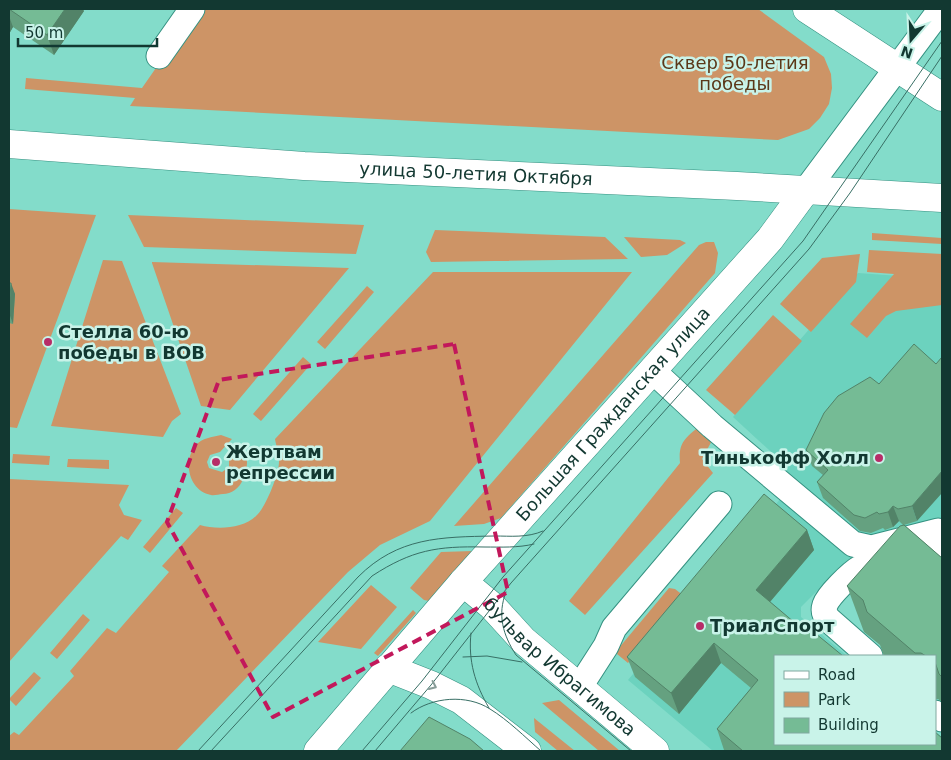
<svg xmlns="http://www.w3.org/2000/svg" width="951" height="760" font-family="'DejaVu Sans',sans-serif">
<style>
.built{fill:#6cd2be}
.green{fill:#cd9466}
.lines{fill:none;stroke-linecap:round;stroke-linejoin:round}
.minor-casing{stroke:#349181;stroke-width:27}
.major-casing{stroke:#349181;stroke-width:29}
.minor{stroke:#fff;stroke-width:25}
.major{stroke:#fff;stroke-width:28}
.tram{stroke:#386f65;stroke-width:1}
.wall{fill:#65a180}
.shaded-wall{fill:#528368}
.building{fill:#75bb95;stroke:#528368}
.oneway{stroke:#889c98}
.marked{fill:none;stroke:#c2185b;stroke-width:4;stroke-dasharray:10 6;stroke-linejoin:round}
.poi-dot{fill:#b72d68;stroke:#c9f3e9;stroke-width:2}
.labels{text-anchor:middle;stroke-width:5;stroke-linejoin:round;paint-order:stroke}
.park-label{font-size:18px;fill:#5b3819;stroke:#c9f3e9}
.street-label{font-size:18px;fill:#123831;stroke:#c9f3e9}
.poi-label{font-size:18px;font-weight:bold;fill:#123831;stroke:#c9f3e9;text-anchor:start}
</style>
<rect width="100%" height="100%" fill="#83dcca"/>
<path class="built" d="M858,273L942,279V544L847,561L801,607V617L847,656H775V744H935V731L942,737V751H713L628,680L781,498V461L733,417Z"/>
<path class="green" d="M197,9H758L824,57L831,74L832,88L829,104L820,118L809,129L778,140L130,106L135,98L25,89L26,78L142,88Z
M9,209L96,215L17,428L9,427Z
M128,215L364,225L356,254L144,247Z
M435,230L605,237L628,259L431,262L426,252Z
M872,233L942,238V244L872,240Z
M624,237L680,240L686,243L667,255L641,257Z
M706,242H714L718,253L715,273L501,518L484,524L454,526L699,245Z
M869,250L942,254V305L896,311L886,316L867,338L850,324L894,274L867,272Z
M860,254L856,282L811,332L780,304L822,258Z
M103,260L122,261L181,414L172,421L163,437L51,426Z
M152,263V262L349,268L230,410L201,406Z
M433,272H632L430,521L380,545L348,572L176,751H9V736L14,732L19,735L74,676L70,671L107,628L116,633L169,572L162,566L200,525C217,530 242,529 256,516C265,509 279,474 279,462C280,455 276,446 275,439Z
M367,286L374,292L325,349L317,342Z
M773,315L802,341L735,415L706,390Z
M303,357L311,364L261,421L253,414Z
M702,424L715,435L702,459L713,473L585,615L569,601L680,463C678,441 686,438 702,424Z
M221,435L232,439L220,452L210,455L207,462L209,468L222,472L229,467V460L242,447C249,459 248,466 243,479C240,488 231,494 223,494C219,494 214,496 211,495C189,491 182,461 196,445C202,438 212,437 221,435Z
M13,454L50,456L49,465L12,463Z
M68,459L109,460V469L67,467Z
M9,479L129,485L119,505L124,515L142,520L128,540L121,536L9,662Z
M176,508L183,513L150,553L143,547Z
M473,551L429,601L424,600L410,588L441,552Z
M371,585L397,607L361,649L318,642Z
M669,588L675,589L684,596L628,663L617,654L618,649Z
M413,610L416,613L378,656L374,653Z
M83,614L90,620L57,659L50,653Z
M34,672L41,678L16,706L9,699Z
M559,700L620,751H599L542,703Z
M534,718L575,751H558L535,732Z"/>
<g class="lines">
<defs>
<path id="minor" d="M159,56L192,9
M806,190L941,9
M653,371L712,426L853,544L871,548L938,531
M870,656L829,620C825,616 823,611 825,605C828,596 851,573 860,568L942,552
M579,688L606,646L614,628L719,504
M935,713L942,719"/>
<g id="major">
<path d="M807,9L942,97"/>
<path id="s1" d="M9,144L304,166L737,186L942,198"/>
<path id="s2" d="M463,582L492,606L523,640L655,751"/>
<path d="M388,668L431,685L461,700L527,751"/>
<path id="s3" d="M318,751L463,582L770,239L806,190"/>
</g>
</defs>
<use href="#minor" class="minor-casing"/>
<use href="#major" class="major-casing"/>
<use href="#minor" class="minor"/>
<use href="#major" class="major"/>
<path class="tram" d="M506,592C497,615 503,635 516,655L631,751
M471,633C468,661 475,684 489,708
M463,657L487,656L522,662
M411,713C432,697 467,694 490,709C508,720 525,737 541,751
M198,751L358,577C398,537 441,537 494,536C511,536 527,538 543,531
M211,751L372,576C412,550 437,546 484,547C501,547 518,548 534,544
M362,751L422,681L503,577L803,241L942,41
M375,751L431,685L511,583L809,249L850,193L942,56"/>
</g>
<path class="wall" d="M9,9L84,11L54,55L13,27L9,34Z
M9,283L15,294L13,324L9,323Z
M870,377L917,521L904,525L942,558V702L938,699H935V656H884L880,645L864,632L847,586L903,525L899,521L893,527L885,530L883,528L871,533L860,531L823,498L817,482L823,475L812,466L806,450Z
M807,530L814,550L770,602L942,751H726L724,750L717,729L751,688L721,663L679,714L635,677L627,657Z"/>
<path class="shaded-wall" d="M65,9H83L84,11L54,55L47,35Z
M9,16L13,27L9,34Z
M11,283L15,294L13,324L9,313Z
M942,471V493L917,521L912,506Z
M893,506L899,521L893,527L888,512Z
M807,530L814,550L763,610L756,590Z
M714,643L721,663L679,714L671,693Z"/>
<path class="building" d="M9,9H65L47,35Z
M9,283H11L9,313Z
M914,344L936,364L942,357V471L912,506L898,509L893,506L888,512L879,514L877,512L865,518L854,515L817,482L828,470L806,450L824,413L838,396L870,377L879,384Z
M764,494L807,530L756,590L801,628L804,624L843,656H775V744H935V732L942,738V751H743L717,729L758,680L714,643L671,693L627,657Z
M904,525L942,558V677L939,674L935,662V656H926L921,653H915L867,612L863,600L847,586L900,526Z
M429,717L470,739L484,751H400Z"/>
<defs><path id="oneway-chevron" d="M-2-3.5L2.5 0L-2 3.5" fill="none" stroke-width="1.6" stroke-linecap="round" stroke-linejoin="round" transform="scale(1.25)"/></defs>
<use class="oneway" href="#oneway-chevron" transform="translate(433 686) rotate(25)"/>
<path class="marked" d="M454,344L508,592L273,717L167,522L219,380Z"/>
<g class="poi-dot">
<circle cx="48" cy="342" r="5"/>
<circle cx="879" cy="458" r="5"/>
<circle cx="216" cy="462" r="5"/>
<circle cx="700" cy="626" r="5"/>
</g>
<g class="labels">
<g class="park-label">
<text x="735" y="69">Сквер 50-летия<tspan x="735" dy="21">победы</tspan></text>
</g>
<g class="street-label">
<text dy="6" stroke="none"><textPath href="#s1" startOffset="468">улица 50-летия Октября</textPath></text>
<text dy="6" stroke="none"><textPath href="#s3" startOffset="448">Большая Гражданская улица</textPath></text>
<text dy="6" stroke="none"><textPath href="#s2" startOffset="129">бульвар Ибрагимова</textPath></text>
</g>
<g class="poi-label">
<text x="58" y="338">Стелла 60-ю<tspan x="58" dy="21">победы в ВОВ</tspan></text>
<text x="226" y="458">Жертвам<tspan x="226" dy="21">репрессии</tspan></text>
<text x="869" y="464" text-anchor="end">Тинькофф Холл</text>
<text x="710" y="632">ТриалСпорт</text>
</g>
</g>
<rect width="951" height="760" fill="none" stroke="#123831" stroke-width="20"/>
<rect x="774" y="655" width="162" height="90" fill="#c9f3e9" stroke="#80a89f"/>
<rect x="784" y="671" width="25" height="8" fill="#ffffff" stroke="#80a89f"/>
<text x="818" y="680" font-size="15" fill="#123831">Road</text>
<rect x="784" y="692" width="25" height="15" fill="#cd9466" stroke="#80a89f"/>
<text x="818" y="705" font-size="15" fill="#123831">Park</text>
<rect x="784" y="718" width="25" height="15" fill="#75bb95" stroke="#80a89f"/>
<text x="818" y="730" font-size="15" fill="#123831">Building</text>
<g transform="translate(911 40) rotate(199)" stroke="#c9f3e9" stroke-width="4" paint-order="stroke">
<path d="M0-4L9 19L0 12L-9 19Z" fill="#123831"/>
<text y="-8" font-size="14" font-weight="bold" text-anchor="middle" fill="#123831">N</text>
</g>
<path d="M18 38v8h139v-8" fill="none" stroke="#123831" stroke-width="2.5"/>
<text x="25" y="38" font-size="15" fill="#123831" stroke="#c9f3e9" stroke-width="4" paint-order="stroke">50 m</text>
</svg>
